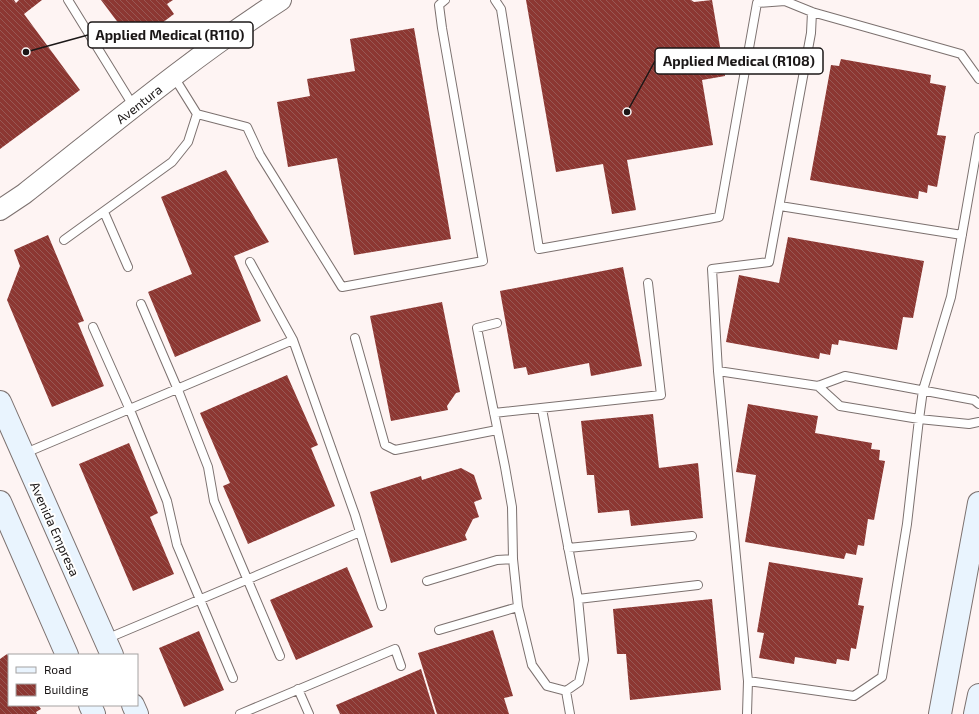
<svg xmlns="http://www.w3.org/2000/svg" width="979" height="714" font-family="'Exo 2',sans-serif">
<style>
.building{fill:url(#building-back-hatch)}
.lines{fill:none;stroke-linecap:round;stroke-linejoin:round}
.service-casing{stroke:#7c716f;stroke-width:10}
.tertiary-casing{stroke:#7c716f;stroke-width:22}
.secondary-casing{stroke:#7c716f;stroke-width:24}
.service{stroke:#fff;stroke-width:8}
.tertiary{stroke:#fff;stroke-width:20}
.secondary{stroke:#e9f4fe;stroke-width:22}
.labels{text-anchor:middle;stroke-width:4;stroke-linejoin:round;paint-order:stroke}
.street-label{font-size:13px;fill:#1b1717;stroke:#fff}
.leader{fill:none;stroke:#1b1717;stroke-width:1.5}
.callout-dot{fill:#1b1717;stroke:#fff;stroke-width:1.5}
.callout{fill:#fff;stroke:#1b1717;stroke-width:1.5}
.callout-label{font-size:14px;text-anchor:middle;font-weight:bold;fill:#1b1717}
</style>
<defs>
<pattern id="building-back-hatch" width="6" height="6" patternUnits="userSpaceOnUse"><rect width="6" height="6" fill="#8c3732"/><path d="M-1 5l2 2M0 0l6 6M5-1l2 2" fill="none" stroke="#985854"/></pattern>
</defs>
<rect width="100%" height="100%" fill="#fef4f3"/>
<path class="building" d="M0,0H14L16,3L19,0H42L24,14L80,90L0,149Z
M101,0H173L167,4L174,14L134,44Z
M526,0H691L694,2L712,0L725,76L702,80L713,145L627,160L636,210L612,214L603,164L556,172Z
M414,28L451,239L354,255L337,158L288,167L277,102L310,96L307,79L355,71L350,39Z
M841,59L931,75L930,83L946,86L937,135L946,136L937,187L928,185L927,193L919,191L918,199L810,180L831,65L839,66Z
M226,170L269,242L234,256L261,321L175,357L148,292L192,274L161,197Z
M48,235L84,321L78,323L104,386L52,407L7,300L20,266L14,250Z
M788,237L924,261L913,318L903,317L897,350L839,340L838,345L832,344L830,355L820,353L819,359L726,342L739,275L779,283Z
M623,267L642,366L591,376L589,363L528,375L526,367L514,369L500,291Z
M442,302L460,392L456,393L447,406L448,410L391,421L370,316Z
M287,375L318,445L311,448L335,506L248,544L223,486L230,483L200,413Z
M748,404L818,416L815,433L872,443L871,449L880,450L879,460L885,461L874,520L868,519L864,546L858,545L856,555L846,553L844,559L745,542L756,475L736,472Z
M653,414L659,468L698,463L703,518L631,526L629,510L598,513L594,475H587L581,421Z
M129,443L158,513L150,517L174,574L133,591L79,464Z
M461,468L474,475L482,499L474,502L479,517L473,519L465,535L467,540L391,563L370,492L421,476L422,480Z
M769,562L863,578L858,605L864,606L856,649L851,648L849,661L837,659L836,664L795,657L794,664L759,658L764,633L757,632Z
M347,567L373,627L296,660L270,600Z
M712,599L721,690L630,700L626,654H617L613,609Z
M493,630L513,696L504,698L509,714H437L418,653Z
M199,631L224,690L184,707L159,648Z
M7,654L9,657V705H38L41,709L36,712L37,714H0V659Z
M421,669L435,714H340L336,705Z"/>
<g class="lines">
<defs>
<path id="service" d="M68,0L134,107
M495,0L501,9L539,249L719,217L757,3L785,1L812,12L961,54L979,79
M174,77L197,114L247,127L260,155L342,287L483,261L442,28L439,5L445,0
M780,206L962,235
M104,212L128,267
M64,240L172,162L188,142L197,114
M250,262L293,340L355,515L382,606
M141,304L178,390L208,467L214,501L280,656
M497,323L477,328L505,467L512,507L513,559L518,607L532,665L547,686L566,691L579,682L584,660L578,599L542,409
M93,327L130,410L167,501L177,545L233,678
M355,338L385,445L395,450L497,430
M718,371L818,386L845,376L974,400L979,404
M818,386L840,406L919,419L969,424L979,422
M494,413L661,395L648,283
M23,454L293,340
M568,548L692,536
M427,581L497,560L513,559
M578,599L698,585
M439,630L518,607
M106,639L360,532
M748,681L854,696L882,677L907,524L919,419L923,390L951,297L979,137
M298,689L309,714
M566,691L570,714
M240,714L395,649L401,666
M747,714L748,681L718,371L712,269L769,262L811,33L812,12"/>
<path id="tertiary" d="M0,210L24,194C108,128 191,58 281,0"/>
<path id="secondary" d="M0,402L112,655
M0,502L67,655
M90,705L94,714
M133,705L137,714
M940,714L979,503
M975,714L979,695"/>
</defs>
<use href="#service" class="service-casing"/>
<use href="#tertiary" class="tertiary-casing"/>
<use href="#secondary" class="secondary-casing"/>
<use href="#service" class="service"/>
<use href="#tertiary" class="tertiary"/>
<use href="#secondary" class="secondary"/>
</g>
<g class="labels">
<g class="street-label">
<text transform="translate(139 104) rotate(-38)" y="5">Aventura</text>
<text transform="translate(55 529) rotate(66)" y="5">Avenida Empresa</text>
</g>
</g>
<path class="leader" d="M26 52L88 35M627 112L655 61"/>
<g class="callout-dot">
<circle cx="26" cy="52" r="4"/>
<circle cx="627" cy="112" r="4"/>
</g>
<g class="callout">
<rect x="88" y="22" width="165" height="26" rx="4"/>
<rect x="655" y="48" width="168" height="26" rx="4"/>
</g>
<g class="callout-label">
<text x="170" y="40">Applied Medical (R110)</text>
<text x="739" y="66">Applied Medical (R108)</text>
</g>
<rect x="8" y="654" width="130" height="52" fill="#ffffff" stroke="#a4a2a2"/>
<rect x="16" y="667" width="20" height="6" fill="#e9f4fe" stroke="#a4a2a2"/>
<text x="44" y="674" font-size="12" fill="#1b1717">Road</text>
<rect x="16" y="684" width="20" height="12" fill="url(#building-back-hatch)" stroke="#a4a2a2"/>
<text x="44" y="694" font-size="12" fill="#1b1717">Building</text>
</svg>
